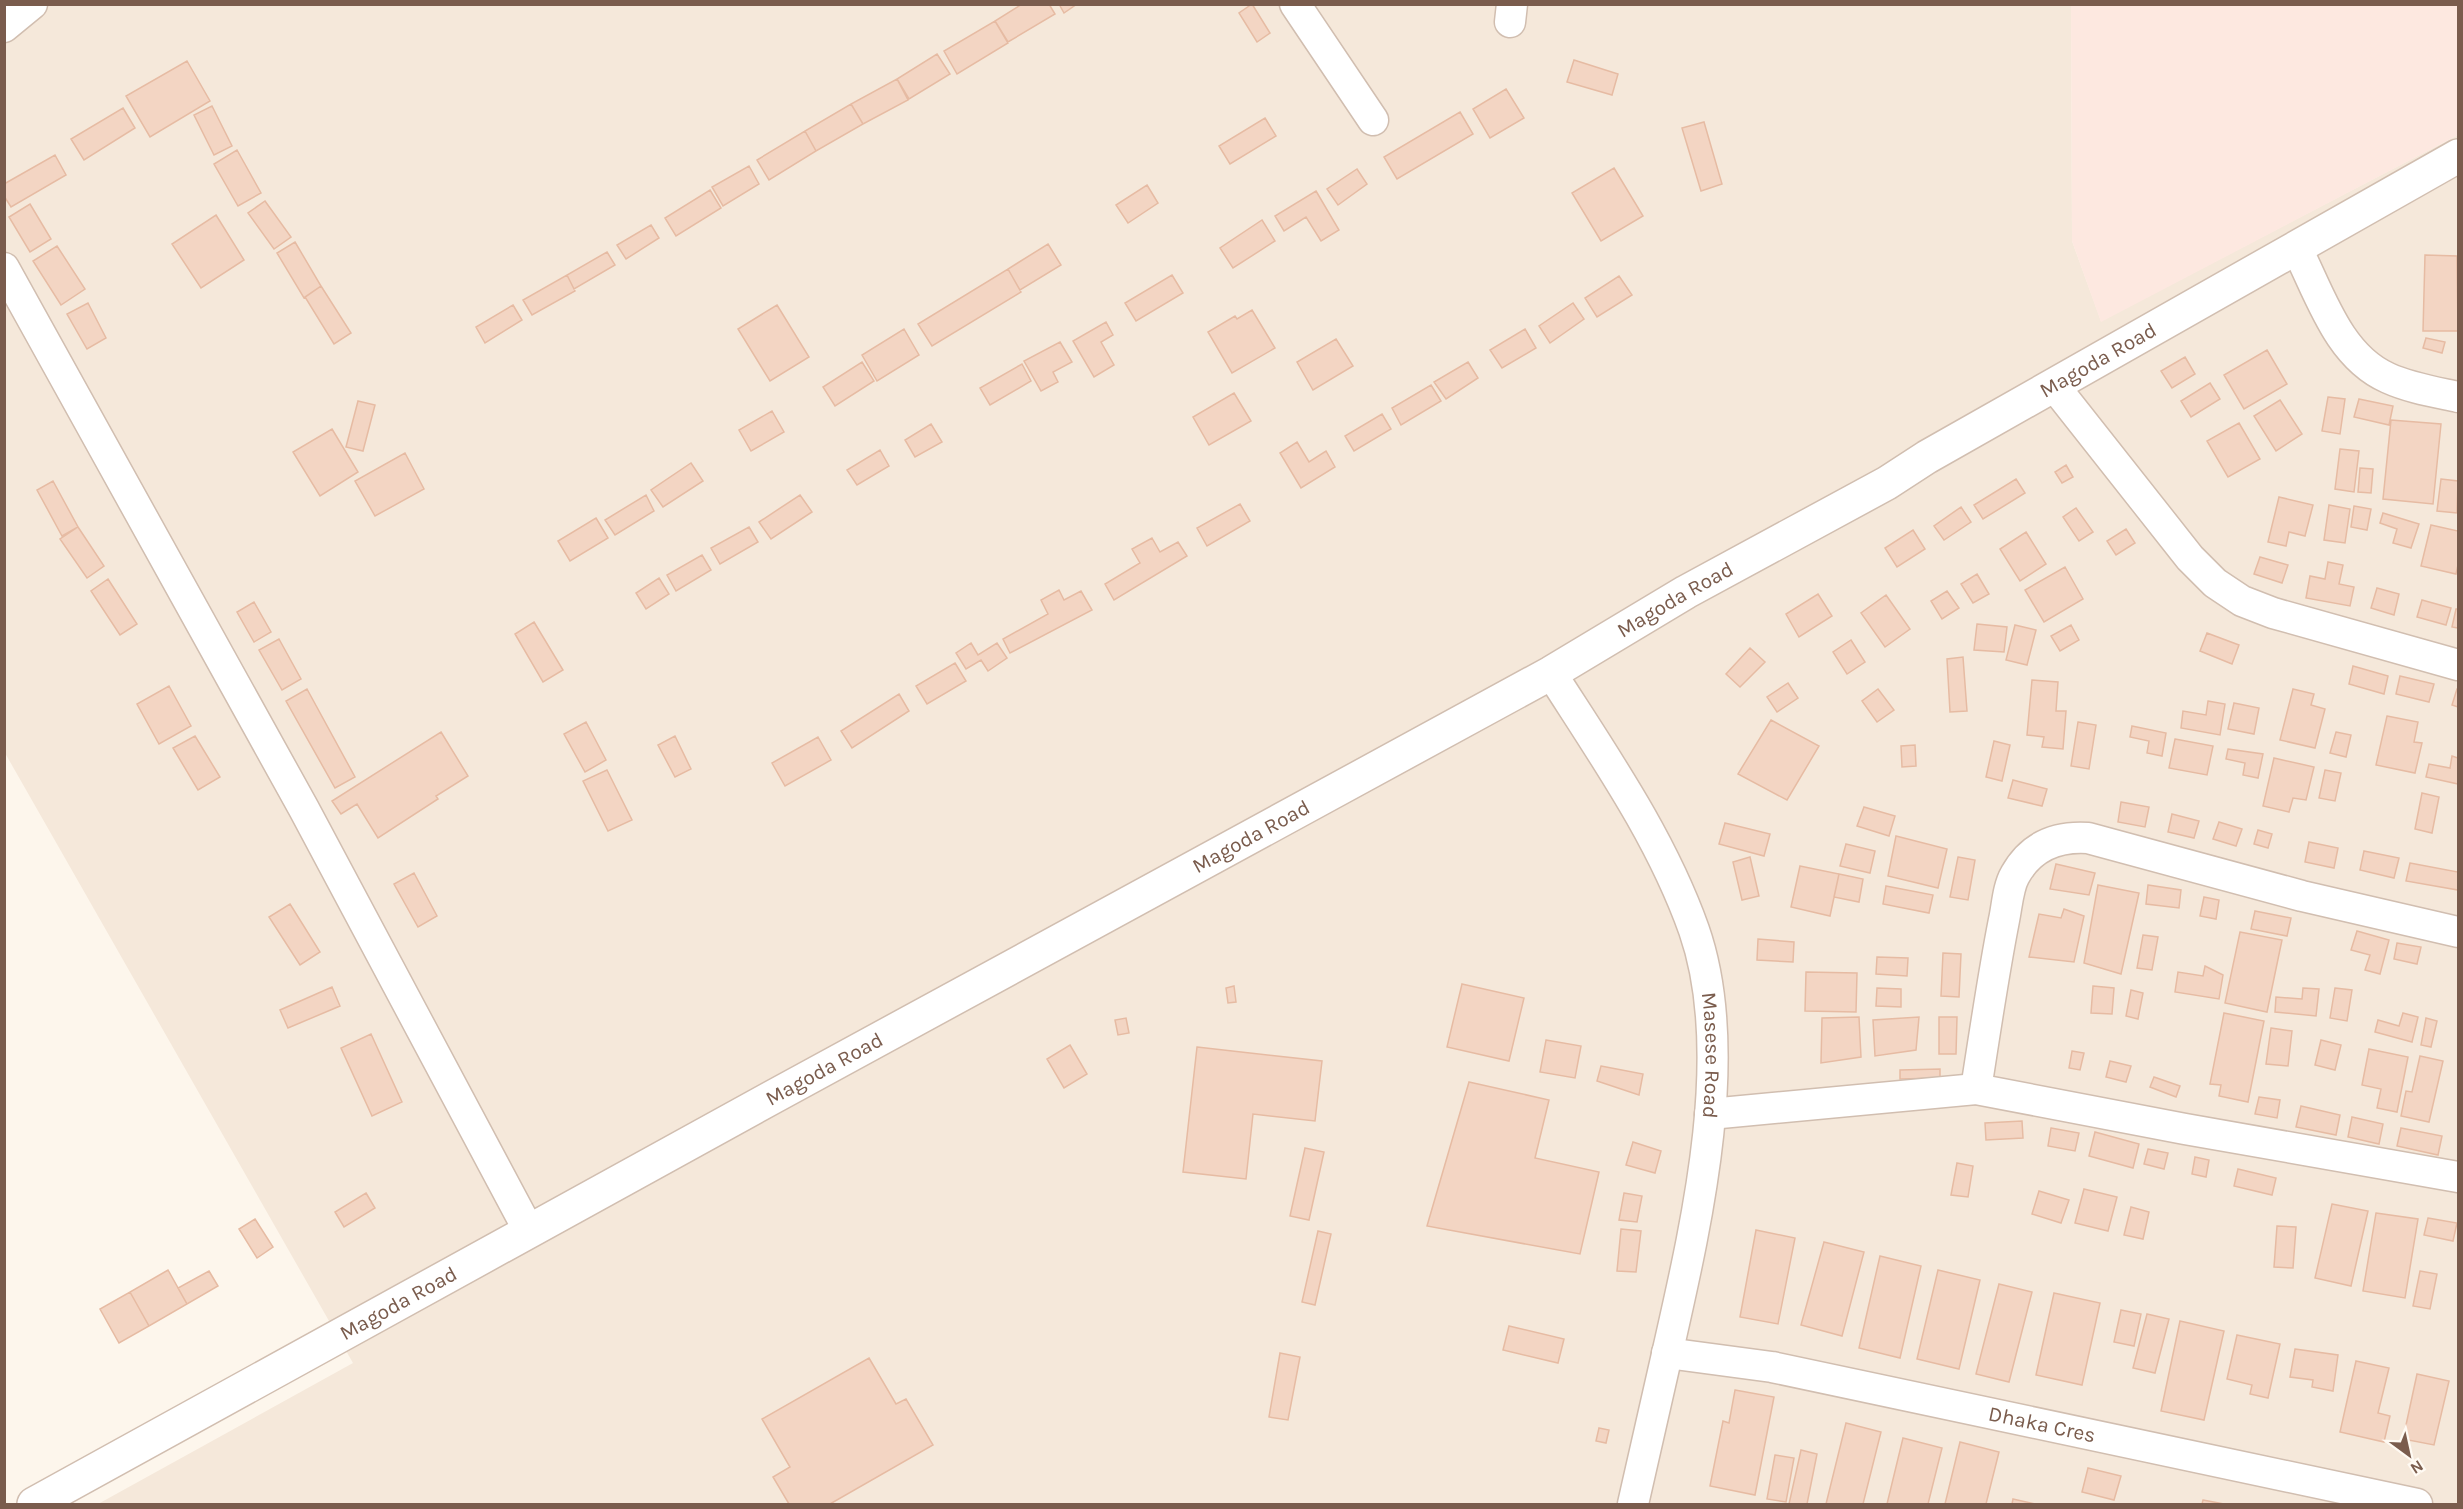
<svg xmlns="http://www.w3.org/2000/svg" width="2463" height="1509" font-family="Karla,sans-serif">
<style>
.residential{fill:#f5e8da}
.commercial{fill:#fde8e0}
.building{fill:#f3d5c3;stroke:#e6bba3;stroke-width:1.5}
.lines{fill:none;stroke-linecap:round;stroke-linejoin:round}
.minor-casing{stroke:#d1beb0;stroke-width:33}
.tertiary-casing{stroke:#d1beb0;stroke-width:36}
.minor{stroke:#fff;stroke-width:30}
.tertiary{stroke:#fff;stroke-width:33}
.labels{text-anchor:middle;stroke-width:5;stroke-linejoin:round;paint-order:stroke}
.street-label{font-size:21px;fill:#7a5c4d;stroke:#fffaf3}
</style>
<rect width="100%" height="100%" fill="#fdf6ec"/>
<path class="residential" d="M4,5H2071L2072,241L2101,321L2458,135V1504H98L353,1363L5,753Z"/>
<path class="commercial" d="M2071,5H2458V135L2101,322L2072,241Z"/>
<path class="building" d="M1022,4H1049L1055,14L1008,42L995,21Z
M1059,4H1077L1064,13Z
M1252,4L1270,33L1257,42L1239,13Z
M995,21L1008,43L957,74L944,51Z
M937,54L950,74L909,99L897,79Z
M1574,60L1618,74L1612,95L1567,82Z
M187,61L210,101L150,137L126,96Z
M897,79L908,100L863,124L851,104Z
M1506,89L1524,118L1490,138L1473,109Z
M851,104L863,124L816,151L805,131Z
M212,106L232,146L214,155L194,115Z
M123,108L135,128L84,160L71,139Z
M1460,112L1473,134L1397,179L1384,157Z
M1265,118L1276,136L1230,164L1219,146Z
M1704,122L1722,184L1701,191L1682,128Z
M805,131L816,151L769,180L757,160Z
M237,150L261,193L238,206L214,164Z
M55,155L66,175L11,207L4,196V184Z
M749,166L759,184L723,206L712,187Z
M1614,168L1643,216L1601,241L1572,193Z
M1357,169L1367,184L1338,205L1327,189Z
M1147,185L1158,203L1128,223L1116,205Z
M710,190L721,208L676,236L665,218Z
M1316,191L1339,230L1321,241L1306,217L1284,231L1275,216Z
M265,201L291,237L274,249L248,213Z
M30,204L51,239L30,252L9,217Z
M216,215L244,260L201,288L172,244Z
M1262,220L1275,241L1233,268L1220,248Z
M651,225L659,238L626,259L617,245Z
M295,242L321,286L304,298L277,253Z
M1048,244L1061,265L1020,290L1008,269Z
M57,246L85,289L61,305L33,261Z
M607,252L615,265L574,289L567,275Z
M2425,255L2457,256L2458,331H2423Z
M1008,269L1021,292L932,346L918,324Z
M567,275L575,291L532,315L523,300Z
M1172,275L1183,293L1136,321L1125,303Z
M1619,276L1632,295L1597,317L1585,298Z
M321,286L351,333L334,344L305,297Z
M88,303L106,338L87,349L67,314Z
M1573,303L1584,319L1550,343L1539,326Z
M513,305L522,320L485,343L476,327Z
M777,305L809,357L770,381L738,329Z
M1252,310L1275,348L1232,373L1208,332L1235,316L1237,319Z
M1106,322L1113,335L1101,342L1114,365L1094,377L1073,341Z
M904,329L919,355L877,381L862,355Z
M1525,329L1536,348L1502,368L1490,350Z
M2426,338L2445,342L2442,353L2423,348Z
M1336,339L1353,366L1313,390L1297,362Z
M1060,342L1072,362L1053,372L1058,382L1041,391L1024,361Z
M2267,350L2287,384L2244,409L2224,375Z
M2185,357L2195,374L2172,388L2161,371Z
M862,362L874,381L835,406L823,387Z
M1468,362L1478,378L1446,399L1434,382Z
M1022,364L1031,381L990,405L980,388Z
M2210,383L2220,399L2191,417L2181,401Z
M1431,385L1441,401L1401,425L1392,408Z
M1234,393L1251,421L1209,445L1193,417Z
M2328,397L2345,399L2340,434L2322,431Z
M2359,399L2393,406L2389,425L2354,417Z
M2280,400L2302,434L2276,451L2254,416Z
M358,401L375,405L363,451L346,447Z
M772,411L784,432L751,451L739,430Z
M1382,414L1391,429L1354,451L1345,436Z
M2391,420L2441,424L2433,504L2383,499Z
M2239,423L2260,459L2228,477L2207,441Z
M931,424L942,442L915,457L905,440Z
M332,429L358,472L320,496L293,452Z
M1297,442L1309,462L1326,451L1335,467L1301,488L1280,453Z
M2340,449L2359,451L2354,492L2335,489Z
M880,450L889,466L857,485L847,470Z
M405,453L424,489L375,516L355,481Z
M691,463L703,481L663,507L651,490Z
M2066,465L2073,477L2062,483L2055,472Z
M2360,468L2373,469L2371,493L2358,492Z
M2016,479L2025,493L1983,519L1974,505Z
M2441,479L2458,481L2457,513L2437,511Z
M53,481L78,527L62,536L37,490Z
M646,495L654,511L615,535L605,520Z
M800,495L812,512L771,539L759,522Z
M2279,497L2313,505L2305,536L2289,532L2286,546L2268,542Z
M1240,504L1250,521L1207,546L1197,528Z
M2329,505L2350,509L2345,543L2324,540Z
M2354,506L2371,509L2367,530L2351,527Z
M1961,507L1971,522L1944,540L1934,526Z
M2076,508L2093,532L2079,541L2063,517Z
M2383,513L2419,524L2411,548L2393,543L2397,529L2380,523Z
M596,518L608,538L570,561L558,541Z
M2431,525L2458,531V565L2456,574L2421,566Z
M78,527L104,566L87,578L60,539Z
M749,527L758,542L720,564L711,548Z
M2126,529L2135,543L2116,555L2107,541Z
M1913,530L1925,549L1897,567L1885,548Z
M2026,532L2046,564L2020,581L2000,549Z
M1152,538L1160,552L1178,542L1187,556L1114,600L1105,584L1140,563L1132,549Z
M702,555L711,570L676,591L667,575Z
M2260,557L2288,565L2282,583L2254,574Z
M2328,562L2343,565L2339,584L2354,587L2350,606L2306,598L2310,576L2325,579Z
M2065,567L2083,599L2044,622L2025,590Z
M1977,574L1989,594L1973,603L1961,584Z
M659,578L669,594L646,609L636,593Z
M108,579L137,624L120,635L91,591Z
M2377,588L2399,594L2394,615L2371,608Z
M1059,590L1064,600L1081,591L1092,610L1010,653L1003,639L1048,614L1041,600Z
M1947,591L1959,608L1942,619L1931,601Z
M1818,594L1832,616L1799,637L1786,614Z
M1886,595L1910,629L1885,647L1861,613Z
M2422,600L2451,608L2446,625L2417,617Z
M254,602L271,632L254,642L237,612Z
M2456,609H2458V628L2452,627Z
M534,622L563,670L543,682L515,634Z
M1977,624L2007,627L2004,652L1974,650Z
M2015,625L2036,630L2027,665L2006,660Z
M2071,625L2079,640L2060,651L2051,636Z
M2207,633L2239,645L2232,664L2200,651Z
M279,639L301,679L282,690L259,650Z
M1851,640L1865,662L1847,674L1833,652Z
M971,643L978,655L997,643L1007,658L988,671L981,660L966,669L956,653Z
M1750,648L1765,662L1740,687L1726,674Z
M1963,657L1967,711L1950,712L1947,659Z
M955,663L966,681L927,704L916,686Z
M2353,666L2388,676L2384,694L2349,684Z
M2400,676L2434,684L2429,702L2396,694Z
M2032,680L2058,682L2056,711H2066L2063,749L2042,747L2044,737L2027,735Z
M1788,683L1798,698L1777,712L1767,697Z
M169,686L191,726L159,744L137,704Z
M307,689L355,777L335,788L286,701Z
M1878,689L1894,710L1877,722L1862,701Z
M2293,689L2314,694L2311,705L2325,709L2315,748L2280,740Z
M2457,689H2458V707L2452,705Z
M899,694L909,711L852,748L841,731Z
M2208,701L2225,704L2220,735L2181,728L2183,711L2206,715Z
M2234,703L2259,708L2254,734L2228,729Z
M2387,716L2418,722L2414,742L2422,743L2415,773L2376,765Z
M1771,720L1819,746L1787,800L1738,774Z
M586,722L606,760L585,772L564,734Z
M2078,722L2096,725L2089,769L2071,766Z
M2132,726L2166,733L2162,756L2147,753L2149,741L2130,737Z
M441,732L468,776L436,796L438,799L378,838L357,804L341,814L332,801Z
M2336,732L2351,735L2346,757L2330,753Z
M195,736L220,777L198,790L173,748Z
M675,736L691,769L675,777L658,745Z
M818,737L831,760L785,786L772,763Z
M2175,739L2213,746L2207,775L2169,768Z
M1994,741L2010,745L2002,781L1986,777Z
M1915,745L1916,766L1902,767L1901,746Z
M2228,749L2263,754L2258,778L2243,775L2245,763L2226,759Z
M2452,756L2458,758V784L2426,777L2429,764L2450,768Z
M2274,758L2314,767L2306,800L2293,798L2289,812L2263,806Z
M607,770L632,820L608,831L583,781Z
M2325,770L2341,773L2335,801L2319,798Z
M2013,780L2047,789L2042,806L2008,798Z
M2422,793L2439,797L2432,833L2415,829Z
M2121,802L2149,807L2145,827L2118,822Z
M1864,807L1895,816L1889,836L1857,826Z
M2172,814L2199,821L2194,838L2168,832Z
M2219,822L2242,829L2236,846L2213,839Z
M1725,823L1770,834L1764,856L1719,844Z
M2258,830L2272,834L2268,848L2254,844Z
M1896,836L1947,849L1938,888L1888,876Z
M2309,842L2338,848L2334,868L2305,862Z
M1846,844L1875,851L1870,873L1840,866Z
M2364,851L2399,858L2394,878L2360,870Z
M1750,857L1759,896L1742,900L1733,862Z
M1958,857L1975,860L1968,900L1950,897Z
M2410,863L2458,872V890L2406,881Z
M2056,864L2095,873L2089,895L2050,889Z
M1800,866L1839,874L1830,916L1791,907Z
M414,873L437,916L418,927L394,884Z
M1839,874L1863,879L1859,902L1834,897Z
M2098,885L2139,893L2121,974L2084,963Z
M2148,885L2181,890L2179,908L2146,904Z
M1886,886L1933,895L1929,913L1883,904Z
M2204,897L2219,900L2216,919L2200,916Z
M290,904L320,952L300,965L269,917Z
M2064,909L2084,916L2074,962L2029,957L2039,914L2061,918Z
M2255,911L2291,918L2287,936L2251,929Z
M2357,931L2389,940L2380,974L2365,970L2370,955L2351,950Z
M2240,932L2282,940L2267,1012L2225,1003Z
M2143,935L2158,937L2152,970L2137,968Z
M1758,939L1794,942L1793,962L1757,960Z
M2397,943L2421,947L2417,964L2394,959Z
M1943,953L1961,954L1959,997L1941,996Z
M1877,957L1908,958L1907,976L1876,974Z
M2205,966L2223,975L2219,999L2175,992L2178,972L2203,976Z
M1806,972L1857,973L1856,1012L1805,1011Z
M1462,984L1524,998L1509,1061L1447,1047Z
M1234,986L1236,1002L1228,1003L1226,988Z
M2093,986L2114,988L2112,1014L2091,1013Z
M332,987L340,1006L288,1028L280,1010Z
M1877,988L1901,989V1007L1876,1006Z
M2303,988L2319,989L2316,1016L2275,1012L2276,997L2302,999Z
M2335,988L2352,990L2347,1021L2330,1018Z
M2131,990L2143,993L2138,1019L2126,1016Z
M2224,1013L2264,1021L2248,1102L2219,1096L2221,1085L2210,1084Z
M2403,1013L2418,1017L2412,1042L2375,1032L2378,1020L2399,1026Z
M1859,1017L1861,1057L1821,1063L1822,1018Z
M1919,1017L1916,1050L1875,1056L1873,1020Z
M1939,1017H1957L1956,1054H1939Z
M1126,1018L1129,1033L1118,1035L1115,1020Z
M2426,1018L2437,1021L2431,1047L2421,1045Z
M2271,1028L2292,1031L2288,1066L2266,1064Z
M371,1034L402,1102L372,1116L341,1048Z
M1546,1040L1581,1046L1575,1078L1540,1072Z
M2321,1040L2341,1045L2335,1070L2315,1065Z
M1070,1045L1087,1074L1064,1088L1047,1059Z
M1197,1047L1322,1061L1315,1121L1253,1114L1246,1179L1183,1172Z
M2369,1049L2408,1057L2397,1112L2377,1108L2381,1089L2362,1085Z
M2072,1051L2084,1053L2080,1070L2069,1068Z
M2420,1056L2443,1061L2429,1122L2401,1116L2406,1091L2412,1092Z
M2110,1061L2131,1066L2126,1082L2106,1077Z
M1601,1066L1643,1074L1639,1095L1597,1081Z
M1940,1069V1078L1900,1079V1070Z
M2154,1077L2180,1086L2176,1097L2150,1087Z
M1469,1082L1549,1100L1535,1158L1599,1172L1580,1254L1427,1226Z
M2259,1097L2280,1100L2277,1118L2255,1114Z
M2301,1106L2340,1115L2336,1135L2296,1127Z
M2352,1117L2383,1124L2379,1144L2348,1137Z
M2022,1121L2023,1138L1986,1140L1985,1123Z
M2051,1128L2079,1133L2075,1151L2048,1146Z
M2401,1128L2442,1136L2438,1155L2397,1146Z
M2095,1132L2139,1144L2133,1168L2089,1156Z
M1633,1142L1661,1151L1655,1173L1626,1165Z
M1305,1148L1324,1152L1309,1220L1290,1216Z
M2148,1149L2168,1153L2164,1169L2144,1164Z
M2195,1157L2209,1160L2206,1177L2192,1174Z
M1957,1163L1973,1166L1968,1197L1951,1195Z
M2238,1169L2276,1178L2272,1195L2234,1186Z
M2084,1189L2117,1197L2108,1231L2075,1223Z
M2039,1191L2069,1200L2061,1223L2032,1214Z
M366,1193L375,1208L344,1227L335,1212Z
M1624,1193L1642,1196L1637,1222L1619,1220Z
M2332,1204L2368,1211L2351,1286L2315,1278Z
M2131,1207L2149,1212L2143,1239L2124,1235Z
M2376,1213L2418,1219L2405,1298L2363,1291Z
M2428,1218L2457,1223L2453,1241L2424,1235Z
M255,1219L273,1247L257,1258L239,1229Z
M2277,1226L2296,1227L2293,1268L2274,1267Z
M1621,1229L1641,1231L1636,1272L1617,1271Z
M1756,1230L1795,1238L1778,1324L1740,1317Z
M1318,1231L1331,1234L1315,1305L1302,1302Z
M1824,1242L1864,1252L1842,1336L1801,1325Z
M1880,1256L1921,1266L1900,1358L1859,1348Z
M168,1270L187,1304L149,1326L130,1292Z
M1938,1270L1980,1280L1959,1369L1917,1359Z
M209,1271L218,1286L187,1304L178,1288Z
M2420,1271L2437,1274L2430,1309L2413,1306Z
M1999,1284L2032,1292L2009,1382L1976,1374Z
M130,1292L149,1326L119,1343L100,1309Z
M2054,1293L2100,1303L2082,1385L2036,1375Z
M2121,1310L2141,1314L2134,1346L2114,1342Z
M2147,1314L2169,1319L2155,1373L2133,1368Z
M2180,1321L2224,1331L2204,1420L2161,1411Z
M1509,1326L1564,1339L1558,1363L1503,1350Z
M2237,1335L2280,1344L2268,1398L2250,1394L2252,1385L2227,1379Z
M2295,1349L2338,1355L2333,1391L2312,1387L2313,1380L2290,1377Z
M1280,1353L1300,1357L1288,1420L1269,1417Z
M869,1358L896,1404L906,1399L933,1445L830,1504H789L773,1477L790,1467L762,1419Z
M2356,1361L2389,1368L2378,1413L2390,1416L2384,1442L2340,1432Z
M2417,1374L2449,1381L2434,1445L2403,1439Z
M1735,1390L1774,1397L1755,1495L1710,1486L1723,1421L1729,1423Z
M1846,1423L1881,1432L1863,1504H1826Z
M1599,1428L1609,1430L1606,1443L1596,1441Z
M1903,1438L1942,1448L1928,1504H1887Z
M1960,1442L1999,1452L1986,1504H1945Z
M1801,1450L1817,1454L1807,1504H1789Z
M1775,1455L1794,1458L1786,1502L1767,1499Z
M2088,1468L2121,1476L2114,1500L2082,1492Z
M2013,1499L2035,1504H2012Z
M2203,1500L2224,1504H2202Z"/>
<g class="lines">
<defs>
<g id="minor">
<path d="M1295,4L1373,120"/>
<path d="M1510,22L1512,4"/>
<path d="M4,27L32,4"/>
<path d="M2297,249C2320,294 2338,356 2388,378C2410,388 2435,392 2458,397"/>
<path d="M4,268L304,809L529,1231"/>
<path d="M2055,387L2190,558L2215,583L2242,601L2273,613L2458,665"/>
<path id="s1" d="M1551,673C1604,756 1661,837 1694,930C1737,1053 1696,1226 1668,1350C1656,1401 1645,1453 1633,1504"/>
<path d="M1976,1089C1985,1032 1993,976 2004,920C2007,906 2008,887 2015,875C2031,846 2057,836 2088,838L2302,896L2458,932"/>
<path d="M1710,1114L1976,1089L2185,1129L2458,1177"/>
<path id="s2" d="M1667,1353L1772,1367L2417,1504"/>
</g>
<g id="tertiary">
<path id="s3" d="M34,1504L771,1098L1551,673L1686,592L1887,483L1927,457L2458,156"/>
</g>
</defs>
<use href="#minor" class="minor-casing"/>
<use href="#tertiary" class="tertiary-casing"/>
<use href="#minor" class="minor"/>
<use href="#tertiary" class="tertiary"/>
</g>
<g class="labels">
<g class="street-label">
<text dy="7" stroke="none"><textPath href="#s3" startOffset="2360">Magoda Road</textPath></text>
<text dy="7" stroke="none"><textPath href="#s3" startOffset="1874">Magoda Road</textPath></text>
<text dy="7" stroke="none"><textPath href="#s3" startOffset="1388">Magoda Road</textPath></text>
<text dy="7" stroke="none"><textPath href="#s1" startOffset="422">Masese Road</textPath></text>
<text dy="7" stroke="none"><textPath href="#s3" startOffset="902">Magoda Road</textPath></text>
<text dy="7" stroke="none"><textPath href="#s3" startOffset="416">Magoda Road</textPath></text>
<text dy="7" stroke="none"><textPath href="#s2" startOffset="382">Dhaka Cres</textPath></text>
</g>
</g>
<rect width="2463" height="1509" fill="none" stroke="#7a5c4d" stroke-width="12"/>
<g transform="translate(2409 1455) rotate(147)" stroke="#fffaf3" stroke-width="4.5" paint-order="stroke">
<path d="M0-4.5L10 22L0 15L-10 22Z" fill="#7a5c4d"/>
<text y="-9" font-size="16" font-weight="bold" text-anchor="middle" fill="#7a5c4d">N</text>
</g>
</svg>
